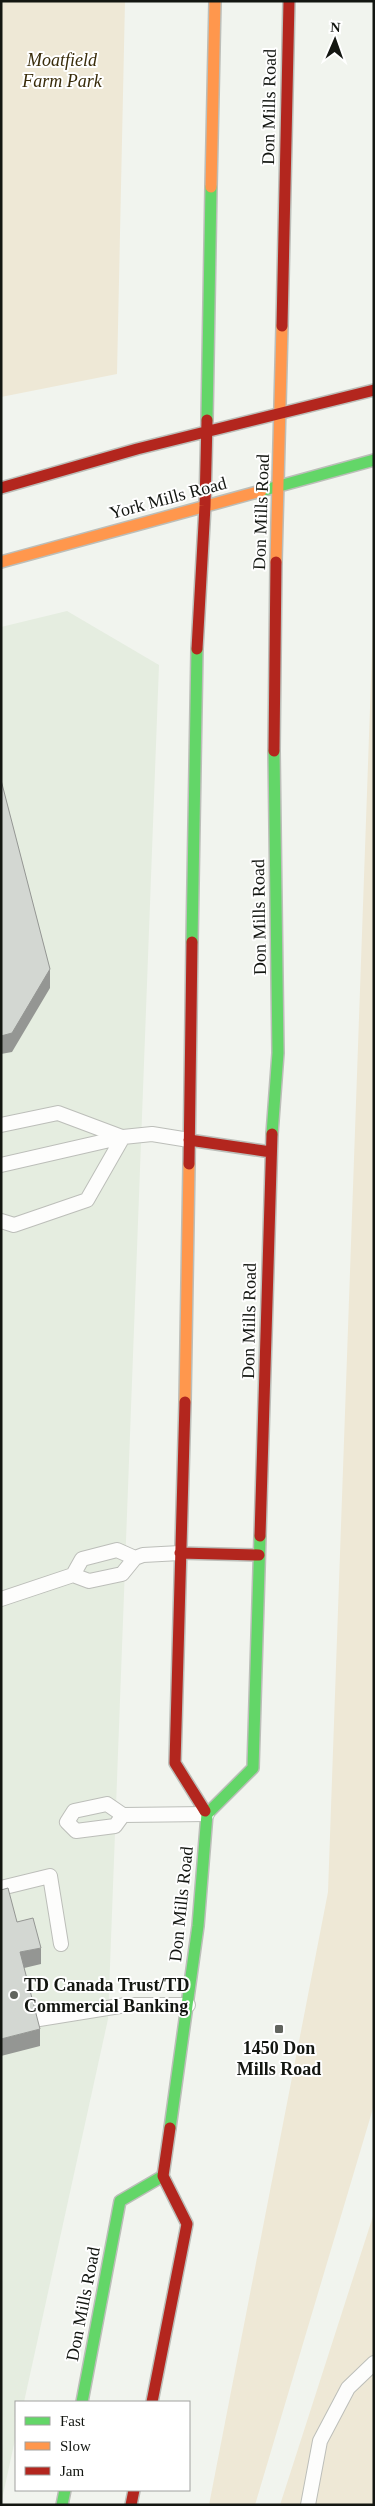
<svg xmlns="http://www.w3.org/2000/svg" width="375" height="2506" font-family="'Times New Roman',serif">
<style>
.built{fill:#e5ede0}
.green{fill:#eee8d6}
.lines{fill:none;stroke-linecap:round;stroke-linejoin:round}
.lane-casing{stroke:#bcbeb9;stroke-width:16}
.fast-casing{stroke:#bcbeb9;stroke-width:14}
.slow-casing{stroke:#bcbeb9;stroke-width:14}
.jam-casing{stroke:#bcbeb9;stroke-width:14}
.lane{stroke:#fdfdfc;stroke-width:14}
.fast{stroke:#63d668;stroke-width:11}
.slow{stroke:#ff974d;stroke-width:11}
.jam{stroke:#b3261e;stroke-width:11}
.shaded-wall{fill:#949693}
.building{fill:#d3d7d2;stroke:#949693}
.poi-dot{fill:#61645e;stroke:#fff;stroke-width:2}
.labels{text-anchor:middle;stroke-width:4;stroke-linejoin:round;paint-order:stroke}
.park-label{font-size:18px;font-style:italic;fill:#392c0a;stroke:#fff}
.street-label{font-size:18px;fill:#131611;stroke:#fff}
.poi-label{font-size:18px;font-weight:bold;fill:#131611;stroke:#fff;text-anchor:start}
</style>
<rect width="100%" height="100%" fill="#f1f4ee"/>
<path class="built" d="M67,611L159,665L108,2019L24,2402H16V2435L1,2504V627Z"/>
<path class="green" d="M1,1H125L117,374L1,397Z
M374,595V2105L255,2505H209L328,1892Z
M374,2213V2505H280Z"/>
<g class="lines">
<defs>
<path id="lane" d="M1,1125L58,1113L122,1137
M1,1165L123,1137L152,1134L189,1140
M1,1221L14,1225L87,1200L123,1137
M73,1575L82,1559L117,1550L135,1558
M1,1599L73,1575L89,1581L122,1574L135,1558L143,1555L180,1553
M123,1815L115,1826L76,1831L67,1822L74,1811L107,1804L123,1815L207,1814
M1,1888L50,1876L61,1944
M33,2020L126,2005H188
M308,2505L320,2441L348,2388L374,2363"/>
<path id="fast" d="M207,420L211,187
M261,491L374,460
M192,942L197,649
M272,1134L278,1053L274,751
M207,1814L253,1768L260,1536
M170,2128L198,1926L207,1814L205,1811
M82,2402L120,2201L163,2176
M62,2505L65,2490"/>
<path id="slow" d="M211,187L215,1
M1,562L261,491
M276,562L282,326
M185,1402L189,1164"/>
<path id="jam" d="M282,326L289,1
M1,488L137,449L374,390
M197,649L205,506L207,420
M274,751L276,562
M189,1140L271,1152
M189,1164L192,942
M185,1402L175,1763L205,1811
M260,1536L272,1134
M180,1553L259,1555
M152,2402L187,2224L163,2176L170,2128
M131,2505L134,2490"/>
</defs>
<use href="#lane" class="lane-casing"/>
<use href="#fast" class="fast-casing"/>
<use href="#slow" class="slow-casing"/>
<use href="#jam" class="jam-casing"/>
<use href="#lane" class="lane"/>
<use href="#fast" class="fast"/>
<use href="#slow" class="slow"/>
<use href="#jam" class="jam"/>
</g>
<path class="shaded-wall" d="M50,969V988L12,1052L1,1054V1036Z
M41,1948V1964L20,1969V1952Z
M40,2029V2046L1,2056V2039Z"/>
<path class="building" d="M1,780L50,969L12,1033L1,1036Z
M8,1888L17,1922L33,1918L41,1948L20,1952L40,2029L1,2039V1890Z"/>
<g class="poi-dot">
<circle cx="14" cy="1995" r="5"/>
<rect x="274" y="2024" width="10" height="10" rx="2.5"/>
</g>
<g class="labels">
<g class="park-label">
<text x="62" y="66">Moatfield<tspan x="62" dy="21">Farm Park</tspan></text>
</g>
<g class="street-label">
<text transform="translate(269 107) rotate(-89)" y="6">Don Mills Road</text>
<text transform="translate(168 498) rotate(-15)" y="6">York Mills Road</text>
<text transform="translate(261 512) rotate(-88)" y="6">Don Mills Road</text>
<text transform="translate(259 917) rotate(-91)" y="6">Don Mills Road</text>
<text transform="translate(249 1321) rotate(-89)" y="6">Don Mills Road</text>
<text transform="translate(181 1904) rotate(-84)" y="6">Don Mills Road</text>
<text transform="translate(83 2304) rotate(-79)" y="6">Don Mills Road</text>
</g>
<g class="poi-label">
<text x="24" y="1991">TD Canada Trust/TD<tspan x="24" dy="21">Commercial Banking</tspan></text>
<text x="279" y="2054" text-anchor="middle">1450 Don<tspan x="279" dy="21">Mills Road</tspan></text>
</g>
</g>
<rect width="375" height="2506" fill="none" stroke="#131611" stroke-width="5"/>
<rect x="15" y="2401" width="175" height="90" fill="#ffffff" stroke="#a1a2a0"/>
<rect x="25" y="2417" width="25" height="8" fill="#63d668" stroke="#a1a2a0"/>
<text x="60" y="2426" font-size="15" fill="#131611">Fast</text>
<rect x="25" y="2442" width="25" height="8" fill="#ff974d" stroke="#a1a2a0"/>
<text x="60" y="2451" font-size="15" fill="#131611">Slow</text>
<rect x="25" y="2467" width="25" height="8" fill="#b3261e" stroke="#a1a2a0"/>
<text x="60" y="2476" font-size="15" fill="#131611">Jam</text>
<g transform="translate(335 40) rotate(2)" stroke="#ffffff" stroke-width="4" paint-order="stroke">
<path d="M0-4L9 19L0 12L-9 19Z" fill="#131611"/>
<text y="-8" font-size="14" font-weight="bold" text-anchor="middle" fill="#131611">N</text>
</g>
</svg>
